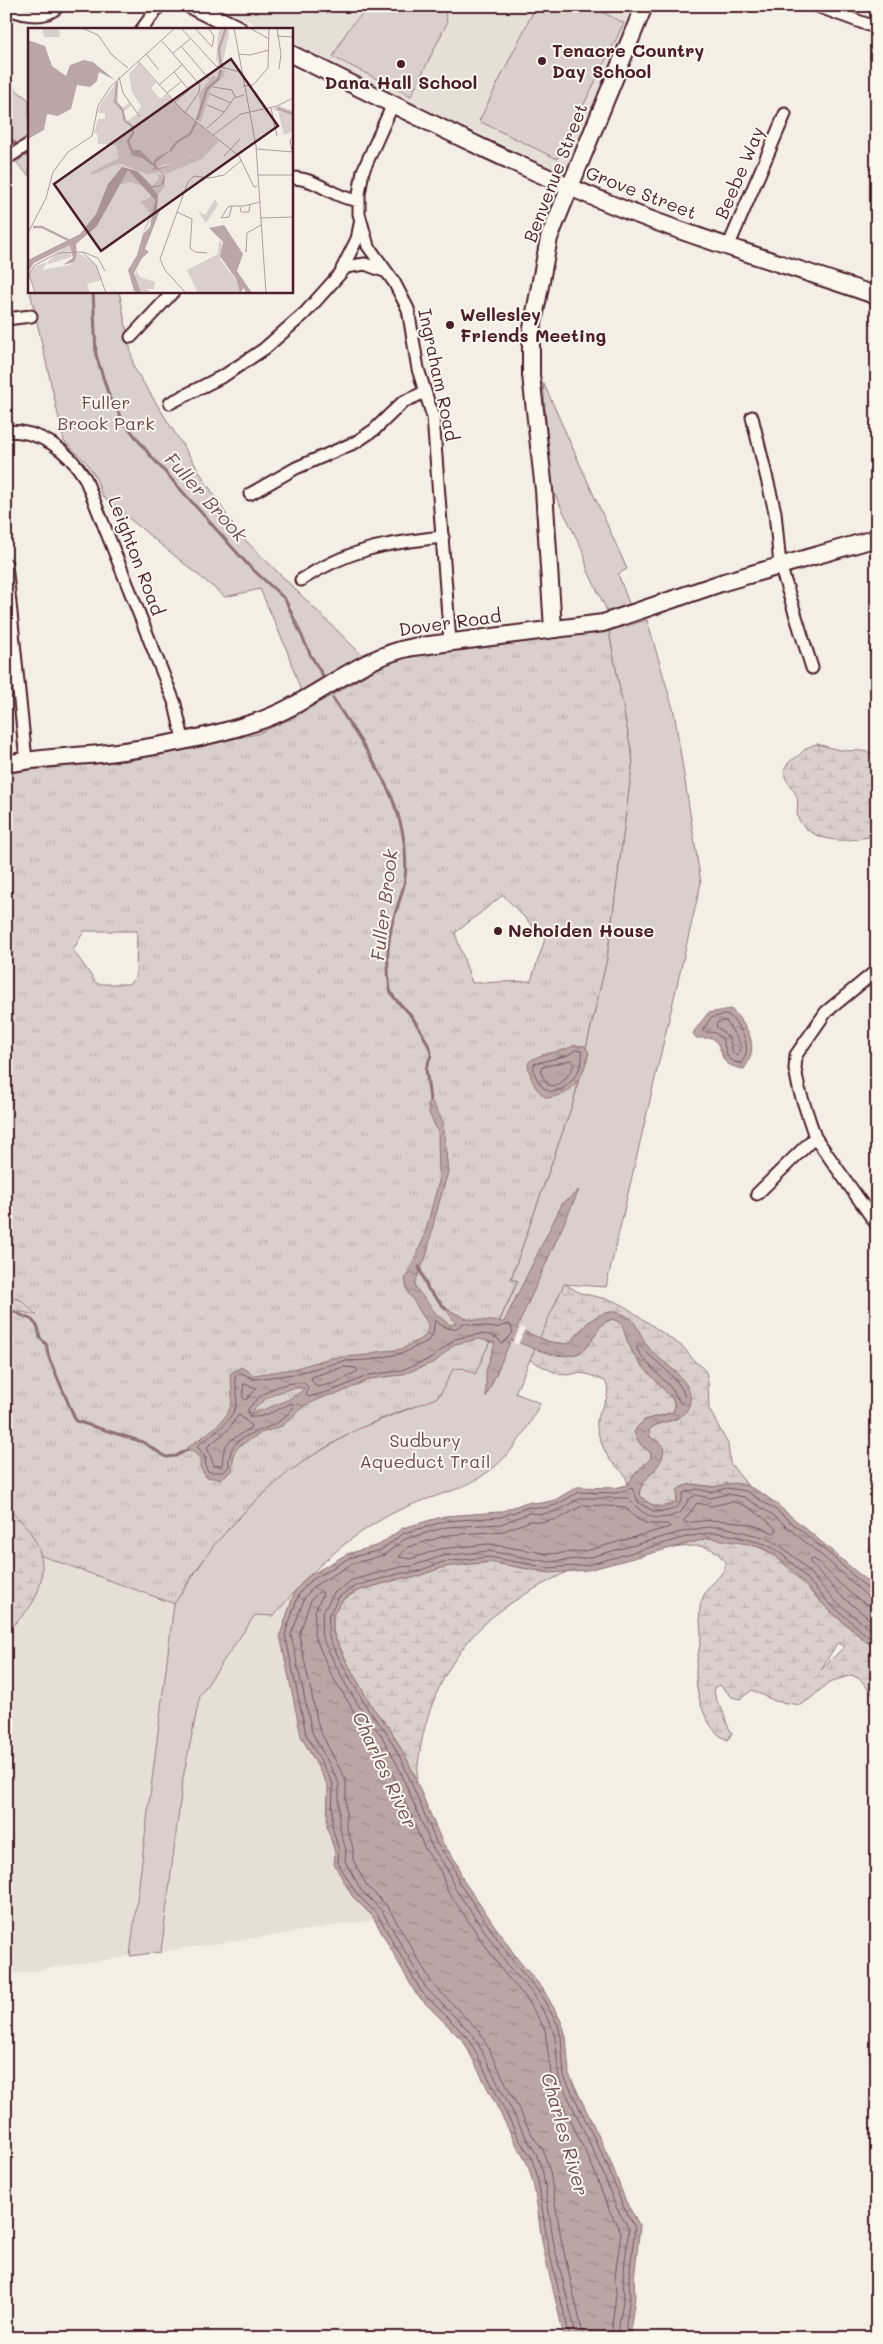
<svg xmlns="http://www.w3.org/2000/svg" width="883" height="2344" font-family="Mali,sans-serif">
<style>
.built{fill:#e7dfd6}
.grass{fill:url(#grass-tufts);stroke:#92787a;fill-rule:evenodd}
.wetland{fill:url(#wetland-marsh);stroke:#92787a;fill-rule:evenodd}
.park{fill:#dbd0c9;stroke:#92787a}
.water{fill:url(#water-ripples);stroke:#8d7174;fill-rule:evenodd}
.pier{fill:#f4eee4}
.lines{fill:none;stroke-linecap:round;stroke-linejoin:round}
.shore{stroke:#77555c;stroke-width:1}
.stream{stroke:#8d7174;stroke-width:3}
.street-casing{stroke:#4a1f2b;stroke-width:15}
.secondary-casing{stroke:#4a1f2b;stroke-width:20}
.street{stroke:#fbf7ec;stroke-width:11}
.secondary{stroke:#fbf7ec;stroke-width:16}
.poi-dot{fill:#4a1f2b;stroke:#fbf7ec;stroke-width:2}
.labels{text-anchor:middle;stroke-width:4;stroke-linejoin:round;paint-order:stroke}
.poi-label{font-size:18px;font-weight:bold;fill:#4a1f2b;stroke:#fbf7ec;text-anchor:start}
.street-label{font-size:18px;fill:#4a1f2b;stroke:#fbf7ec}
.park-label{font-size:18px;fill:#6e4b52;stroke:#fbf7ec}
.water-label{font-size:19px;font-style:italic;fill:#714f56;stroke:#fbf7ec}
.inset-river{fill:none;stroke:#baa7a5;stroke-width:2.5}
.inset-road{fill:none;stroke:#b09b9a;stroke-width:1}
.view{fill:#4a1f2b;fill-opacity:0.15;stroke:#4a1f2b;stroke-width:2.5}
.inset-edge{fill:none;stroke:#4a1f2b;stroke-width:2.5}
</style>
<defs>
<pattern id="grass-tufts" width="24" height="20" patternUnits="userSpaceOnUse" patternTransform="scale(1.25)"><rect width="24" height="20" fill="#dbd0c9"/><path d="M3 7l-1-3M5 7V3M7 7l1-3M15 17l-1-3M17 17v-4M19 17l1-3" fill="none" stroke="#bdb2ad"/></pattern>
<pattern id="wetland-marsh" width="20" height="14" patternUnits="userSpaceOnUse" patternTransform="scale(1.25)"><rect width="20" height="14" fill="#dbd0c9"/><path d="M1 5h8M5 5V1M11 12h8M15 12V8" fill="none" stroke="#bdb2ad"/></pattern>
<pattern id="water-ripples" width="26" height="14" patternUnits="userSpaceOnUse" patternTransform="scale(1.25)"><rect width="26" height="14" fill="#baa7a5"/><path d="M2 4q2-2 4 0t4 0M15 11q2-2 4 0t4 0" fill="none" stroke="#998787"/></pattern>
</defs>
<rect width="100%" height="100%" fill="#f4eee4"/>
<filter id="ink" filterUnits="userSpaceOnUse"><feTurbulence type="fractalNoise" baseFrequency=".02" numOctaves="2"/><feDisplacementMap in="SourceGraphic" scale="10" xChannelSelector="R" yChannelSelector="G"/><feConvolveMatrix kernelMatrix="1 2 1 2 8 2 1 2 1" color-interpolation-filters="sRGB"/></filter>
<g filter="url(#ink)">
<path class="built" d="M219,6H635L572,171L567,175L375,85L291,42V29H264Z
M6,1543L174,1604L130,1956L6,1975Z
M298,1587L280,1635L288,1677L291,1685L292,1700L328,1786L327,1827L335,1852L334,1864L352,1896L369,1912L374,1920L161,1952L183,1778L200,1695L255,1615L274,1616Z"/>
<path class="grass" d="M609,631L633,760L607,959L574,1100L511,1279L518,1280L475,1375L445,1388L436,1398L429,1402C321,1433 230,1507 175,1604L6,1543V774L36,769L128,761L257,734L291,719L387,663L402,658ZM503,895L545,939L531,981L472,983L455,933ZM84,931H137L136,977L129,984H97L73,950Z"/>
<path class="wetland" d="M817,744C825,746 833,749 841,750C852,752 869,748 877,757V834C853,843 814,845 799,820C795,812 799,805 797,797C794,788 779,776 786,766C789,761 794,759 798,756C804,750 808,746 817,744Z
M563,1283L580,1293L611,1300L623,1305L684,1348L695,1362L700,1365L706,1372L708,1382L709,1409L728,1444L730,1463L748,1486L725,1483L718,1487L692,1484L681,1487L675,1503C660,1508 649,1508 639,1493L643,1482L655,1470L663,1445L650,1437L649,1430C658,1421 668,1423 678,1418L686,1386L676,1372L651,1352L639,1335L636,1327L611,1312L588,1322L568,1344L550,1342L526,1332Z
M6,1296L21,1300L37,1315L22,1312L6,1314Z
M613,1319L622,1324C629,1336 629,1349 638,1361C650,1376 669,1387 675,1406L673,1412L644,1420L640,1444L651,1453V1458L635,1474L627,1485C629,1473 614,1467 608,1457C603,1448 599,1438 597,1428C594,1410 615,1399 605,1381L587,1374L577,1373L568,1375L558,1374L516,1353L526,1344C548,1353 577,1366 592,1340C598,1330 601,1322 613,1319Z
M6,1508C37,1530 53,1564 34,1600C28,1612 16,1622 6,1632Z
M709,1538C778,1540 783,1567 827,1608C842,1623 860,1636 877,1650V1700L861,1680L852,1675L829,1682L810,1699L800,1705L775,1701L752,1690L740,1699L732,1697L720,1685L714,1687C714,1698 717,1701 722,1710C726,1718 726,1725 732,1733L728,1740C705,1732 695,1692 696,1670C696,1659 701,1647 701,1635C701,1622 697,1610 703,1597C708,1584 724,1577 726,1563C711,1541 696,1546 672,1548ZM837,1643L845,1646L821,1670Z
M489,1562C519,1566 539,1574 570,1570C541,1585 506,1603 483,1625C441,1667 420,1721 417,1779L390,1729L373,1708L349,1667L333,1632V1615L342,1601L357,1591L403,1578H413L444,1567Z"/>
<path class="park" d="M376,6H438L445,10L447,23L411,96L333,57C343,37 354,15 376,6Z
M536,6H590L624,23L557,159L479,121Z
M6,82L29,100V136L6,151Z
M29,154V176L16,162Z
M30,291H119L134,368L238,533L363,656L301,691L286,648L260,589L225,597L103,497L95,476L86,462L64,441Z
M543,382L627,569L618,574L630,606L608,613L587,569L584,553L554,493L551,484Z
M647,620L674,712L701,883L606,1287L564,1284L515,1393L540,1403C521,1444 496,1476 451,1491C431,1498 410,1504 391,1514C343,1540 307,1574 274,1616L255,1615L200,1695L183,1778L161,1952L130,1956L174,1604L214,1545L247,1509L286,1474L307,1459L358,1429L436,1398L441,1393L453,1369L463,1368L475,1374L518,1281L511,1279L574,1100L607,959L633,760L609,631Z"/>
<path class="water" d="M731,1009C749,1028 760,1046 744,1069C714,1064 728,1054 713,1038H696L693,1033L708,1013Z
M575,1045L585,1046L589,1053C582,1079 575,1094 547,1098C534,1090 530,1078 528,1063C540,1051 560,1054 575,1045Z
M430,1098L443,1122L448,1172L434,1221L427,1254L415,1283L416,1288L438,1316L450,1325L456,1323L445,1308L467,1319L504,1322L562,1204L579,1190L517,1328L549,1342L568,1344C583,1333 590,1312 613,1312C620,1312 626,1315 631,1319C639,1327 642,1339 649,1348C660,1362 694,1380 690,1401C687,1424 661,1418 649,1430L650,1437L663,1445C668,1465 643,1475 639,1493C646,1505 663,1513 675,1502C679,1499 677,1494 677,1490C688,1482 698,1485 710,1487C721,1488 729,1481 740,1484C760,1488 777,1505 792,1517C820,1541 849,1565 877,1590V1650L827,1608L790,1568L775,1555L763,1548L748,1544L709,1538L588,1570L550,1573L489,1562L444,1567L413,1578H403L357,1591L349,1595L342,1601L333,1615V1632L335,1639L356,1679L373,1708L390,1729L408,1761L442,1842L457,1863L463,1880L519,1961L543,1989L562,2023L566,2036L569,2074L610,2160L626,2202L640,2226L634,2279L635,2296L631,2325L632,2338H566L563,2333C557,2304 549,2275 543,2246C536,2211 538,2174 516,2144L464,2042L416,1994L373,1917L352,1896L334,1864L335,1852L327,1827L328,1786L301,1736L280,1635L295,1591L307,1577L347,1554L379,1545L403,1528L445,1516L500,1512L527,1502L542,1503L555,1500L577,1487L615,1488L627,1485L635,1474L651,1458V1453L640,1444L634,1433C641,1416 657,1419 673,1412L675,1406L673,1400L637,1360L627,1341L622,1324L613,1319C601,1322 598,1330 592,1340C574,1371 536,1348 511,1340L486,1397V1371L495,1343L479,1339L455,1344L435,1362L401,1375L370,1379L338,1394L329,1395L304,1406L282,1426L261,1433L239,1446L234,1453L232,1471L220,1479L206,1477L200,1467V1459L194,1452L184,1451C200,1436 227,1426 232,1401C233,1392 231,1383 230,1374L241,1367L254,1375L293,1369L330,1358L369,1355L376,1352L402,1349L424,1337L428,1331V1324L407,1290L405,1279L423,1240L439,1181L438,1132L429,1113L428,1103ZM295,1388H304C296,1399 264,1410 251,1413C262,1398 276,1392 295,1388Z
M877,1542V1565L869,1551L873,1543Z"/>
<path class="pier" d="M520,1327L525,1329L518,1345L513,1343Z"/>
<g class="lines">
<path class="shore" d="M723,1015H729C741,1027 754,1048 741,1063C719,1061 731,1044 717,1034C713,1031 706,1033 702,1031L711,1018Z
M726,1021L741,1045L738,1056L733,1053L729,1038L716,1026L717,1023Z
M576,1050L581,1051C589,1066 556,1111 539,1082C535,1076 533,1071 534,1064L568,1055Z
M572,1060L574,1065C568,1075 562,1088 548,1085L541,1073V1068Z
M435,1321C446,1327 453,1334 463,1323L495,1328L510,1324L513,1333L502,1344L497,1338L489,1335L479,1334L455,1339L432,1358L399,1371L369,1375L337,1389L309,1397L306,1395L308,1387L304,1383C282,1381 261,1392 248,1409L249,1416C260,1421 281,1407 292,1403L294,1407C288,1413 282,1421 273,1425C252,1435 227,1437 229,1466L224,1472H209L206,1469L205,1457L197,1446C215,1431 239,1420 237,1392C237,1387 235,1382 235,1377L237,1374L241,1373L255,1379L294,1374L344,1361L369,1360L403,1353L428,1341L433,1333Z
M638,1346H641C650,1359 693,1386 683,1404L680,1403C671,1381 648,1369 637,1349Z
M344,1367L356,1368L358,1371L335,1383L317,1387L311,1380L312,1377Z
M244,1384L257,1388L246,1400L243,1398Z
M239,1415L250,1424L251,1427C233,1441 223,1438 222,1465L214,1466L207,1447L227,1431Z
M730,1502C747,1502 764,1518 776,1529V1531L774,1533C746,1520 715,1518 686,1523L683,1522L697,1503L711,1506Z
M584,1505L625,1507L637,1519L648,1524H668L670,1527L586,1551L549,1554L489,1544L440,1549L410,1559L399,1557L408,1547L448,1535L504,1531L530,1521L544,1522L560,1518Z
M877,1607C857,1606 829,1571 814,1559H810V1562L839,1594L877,1625
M570,2338L548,2246L537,2175L531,2156L520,2141L469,2039L421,1991L377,1914L356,1893L338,1863L339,1851L332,1826L333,1784L306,1734L285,1634L299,1594L310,1581L349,1558L381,1550L404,1533L446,1521L501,1517L528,1507L543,1508L556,1505L579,1492L616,1493L632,1488L639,1503L655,1512C671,1511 681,1510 683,1493L697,1489L711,1492L727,1488L746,1491L776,1510L832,1556L871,1592L877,1593
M577,2338L554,2245L543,2173L536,2153L526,2138L474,2036L426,1988L382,1911L361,1890L345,1861L346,1850L339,1825V1783L312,1732L291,1635L305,1597L314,1586L352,1564L384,1555L405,1539L447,1527L501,1524L529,1513L543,1514L557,1511L581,1498H628C645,1517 657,1524 681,1512L689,1499L696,1495L710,1498L728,1494L744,1497L773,1515L828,1561L868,1597L877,1600
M584,2338L562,2244L550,2172L543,2150L532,2135L480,2032L432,1983L388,1907L367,1886L353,1860V1848L346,1825V1781L319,1729L299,1635L311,1600L319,1592H322L323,1594L315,1611L314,1635L332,1676L358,1718L374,1740L391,1770L425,1849L441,1872L447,1890L504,1973L528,2000L545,2030L552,2081L593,2168L609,2210L621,2232L615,2277L616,2295L612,2324L613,2338
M620,2338L619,2324L624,2296L623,2277L629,2229L616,2207L600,2165L559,2078L555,2038L552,2027L534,1995L510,1968L454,1887L447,1869L432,1847L398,1766L381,1735L364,1714L346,1685L325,1644L321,1633L323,1612L334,1593L352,1580L400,1567L412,1566L442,1556L489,1551L549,1562L587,1558L685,1531L708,1527H723L767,1538L781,1546L799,1561L834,1600L877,1635
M627,2338L626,2325L630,2296L629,2278L635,2228L622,2204L606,2162L564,2076L561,2037L558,2025L539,1992L515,1964L459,1883L453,1865L437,1844L403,1763L386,1732L369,1711L352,1682L330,1641L328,1632L329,1614L339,1597L355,1586L402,1573H413L443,1562L489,1557L549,1568L588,1565L686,1537L709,1533H722L765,1544L778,1551L794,1565L830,1604L877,1644"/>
<path class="stream" d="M6,136L16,144
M27,155L29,157
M93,291L96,355L110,399L124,422L149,454L248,565L285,599L311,656L325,679
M333,698C368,755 412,806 405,878C403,896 394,912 391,929C387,948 387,971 390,990C393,1000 403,1006 409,1013C417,1024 425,1037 430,1049L431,1055L426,1069L430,1100
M419,1267L428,1289L446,1309
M6,1308L32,1320L38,1327L40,1338L46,1344L49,1358L76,1421L143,1442L166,1457L176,1456L187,1450"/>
<defs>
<path id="street" d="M817,6L877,28
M6,8C23,15 45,20 59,6
M142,29L159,6
M393,104L363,171L359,194V214L368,246L394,282L408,309L418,369L433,417L450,642
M6,159L29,144
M291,178C316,177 334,199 358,200
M728,247L785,114
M342,269L357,239L360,224
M6,319L31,316
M131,337L174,291
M170,403L225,375L264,349L305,313L346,267L365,264L384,271
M752,417L775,512L780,565L812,668
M6,431C40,430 68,450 85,478L175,704L183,739
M250,494L296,468L356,442L374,430L403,402L425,392
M6,564L26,760
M301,580C349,549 386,543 443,537
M877,970L826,1012L796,1055L795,1069L799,1089L815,1137L877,1225
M757,1194L815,1137"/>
<path id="secondary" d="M192,6L238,29
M291,54C397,106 503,161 613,205C699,240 789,265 877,296
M553,629L544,490L531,375V334L549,238L644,6
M6,764C37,758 69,757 100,754C152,748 207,738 256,722C312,704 355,658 413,647L603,623L724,582L877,538"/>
</defs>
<use href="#street" class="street-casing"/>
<use href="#secondary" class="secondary-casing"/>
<use href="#street" class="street"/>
<use href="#secondary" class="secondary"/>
</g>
</g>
<g class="poi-dot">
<circle cx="542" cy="61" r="5"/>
<circle cx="401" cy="64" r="5"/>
<circle cx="450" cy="325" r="5"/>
<circle cx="498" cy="931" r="5"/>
</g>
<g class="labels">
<g class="poi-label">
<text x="552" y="57">Tenacre Country<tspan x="552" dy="21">Day School</tspan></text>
<text x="401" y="89" text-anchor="middle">Dana Hall School</text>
<text x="460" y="321">Wellesley<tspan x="460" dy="21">Friends Meeting</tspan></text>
<text x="508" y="937">Nehoiden House</text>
</g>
<g class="street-label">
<text transform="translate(556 173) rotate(-69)" y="6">Benvenue Street</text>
<text transform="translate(740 173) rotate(-67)" y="6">Beebe Way</text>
<text transform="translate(641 193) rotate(21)" y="6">Grove Street</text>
<text transform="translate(438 375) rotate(78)" y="6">Ingraham Road</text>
<text transform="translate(136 556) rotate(69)" y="6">Leighton Road</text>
<text transform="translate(450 623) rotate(-8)" y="6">Dover Road</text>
</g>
<g class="park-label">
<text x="106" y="409">Fuller<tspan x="106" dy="21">Brook Park</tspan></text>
<text x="425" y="1447">Sudbury<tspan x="425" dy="21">Aqueduct Trail</tspan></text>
</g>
<g class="water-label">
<text transform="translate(206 497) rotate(48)" y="7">Fuller Brook</text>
<text transform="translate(384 905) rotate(-83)" y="7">Fuller Brook</text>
<text transform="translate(385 1770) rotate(65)" y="7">Charles River</text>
<text transform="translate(565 2134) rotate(74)" y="7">Charles River</text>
</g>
</g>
<g transform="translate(28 28)">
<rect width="265" height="265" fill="#f4eee4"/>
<path d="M111,35L128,55L123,60L132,71L138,66L188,111L179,120L150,133L124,140L107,131L91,130L85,108L66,105L70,91L77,90V85H70L71,79L90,52V75L95,80L101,75L103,78L94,85L99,93L108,87L113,78L104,64L101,46ZM39,217H44L45,223L35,224H44L43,229L21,236L19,234L14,242L29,265H8L1,247L5,239L19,234Z" fill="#dbd0c9"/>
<path d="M90,55L87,75L93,80L81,86L75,75ZM83,99L89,110L88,117L70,116L69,102ZM99,142L108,148L115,158L101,154L91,157ZM128,142L131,147H135L130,142H136L137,148V158L130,167L124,161L131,156L124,158L131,151ZM122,165L124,167L127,173L124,191L114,207L122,185L114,175L110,178L114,173L123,169ZM187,171L190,177L178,195L170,183L177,187ZM108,242L112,249L127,254L126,261H118L124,265L111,263L106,252Z" fill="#dbd0c9"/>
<path d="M14,0H31L32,9H16ZM191,0H200L201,7L195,33L197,42L191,39L188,30ZM192,41L197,43L196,48L183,61L173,94L167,91L172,83L171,66L185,47L189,50ZM251,78L265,83V103L256,107L250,83L244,81ZM188,111L191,113L174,131L138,146L136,142L120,147L94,136L86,137L64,147L62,145L91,130L107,131L125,140L133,139L163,128ZM191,212L195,217L192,231L208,252L212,265H170L159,242L190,226ZM51,225L67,236L74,252L59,256L62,265H8L7,256L18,251L14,242L42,237Z" fill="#dbd0c9"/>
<path d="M0,12L17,18L24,38L38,48L42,37L56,32L65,34L87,52L71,44L69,53L62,59L49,57L43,81L30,88L19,86L16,102L0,111ZM103,122H112L125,135L128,130L143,122L127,135L130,140L144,138L130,141L137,149L135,157L124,160L130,167L129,184L133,180L117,221L121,224L114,230L106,245L113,265L106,263L100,242L109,227L115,206L122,199L127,172L100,142L69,198L48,216L49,227L46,234L35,237L45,230L42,217L6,235L0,244V232L52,206L68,186L80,156L94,139L109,143L124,158L133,157L136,148L129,141L123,142L127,139L114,130L103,127ZM196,197L215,226L209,243L224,265H218L216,260L212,265L208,251L192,228L195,214L181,200Z" fill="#baa7a5"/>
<path class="inset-river" d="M193,38L191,21L198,0M89,54L87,74L94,81L97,93L104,98L105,105L100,113L104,123M249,80L265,86M169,92L179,61L190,51L193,42M142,123L149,114L162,106L168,94M5,199H14L42,213"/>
<path class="inset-road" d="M54,0L70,7L84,27L100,40M153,0L188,38L213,44M167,0L184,19L186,8L180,0M206,0L228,118L238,265M222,0L241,11M249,0L253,26L251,41M249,8L265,9M134,13L172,57L171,64L157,85M153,18L181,51M145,25L162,11M118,26L131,42M210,26L222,27L241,22M110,33L154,82L211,128L226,159L229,158M146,44L161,62L147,74M91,49L95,65L112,89M131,57L155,36M215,58L225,57L240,40L241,0M185,59L204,62L207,69M139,65L154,53M182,66L203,75M179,77L196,84M243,80L249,108M179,100L195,86L206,70L216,67M185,107L213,86L249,78L265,70M229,121L265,124M264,123L262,112L265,109M196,128L212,111M229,147H265M204,178L201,189L193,190L200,179L202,178H216L232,174M212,179L213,184H221L222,176M149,184L164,191L162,220L167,224L179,225M233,190L265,189M0,205L18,170L25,144L40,124L64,108L70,78L83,58L147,0M218,221V224L219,205L233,197M55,224L70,230L77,243M1,246L7,237L30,225L54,224L68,237L78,265M1,246L7,265M158,265L137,242L132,231L160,154L166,148L181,150L196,147L214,132"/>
<path class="view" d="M203,31L250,98L73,223L26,156Z"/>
<rect width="265" height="265" class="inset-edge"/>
</g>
<rect width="883" height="2344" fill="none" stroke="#fbf7ec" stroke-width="25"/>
<rect x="12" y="12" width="858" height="2319" fill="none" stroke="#4a1f2b" stroke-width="2" filter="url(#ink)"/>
</svg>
